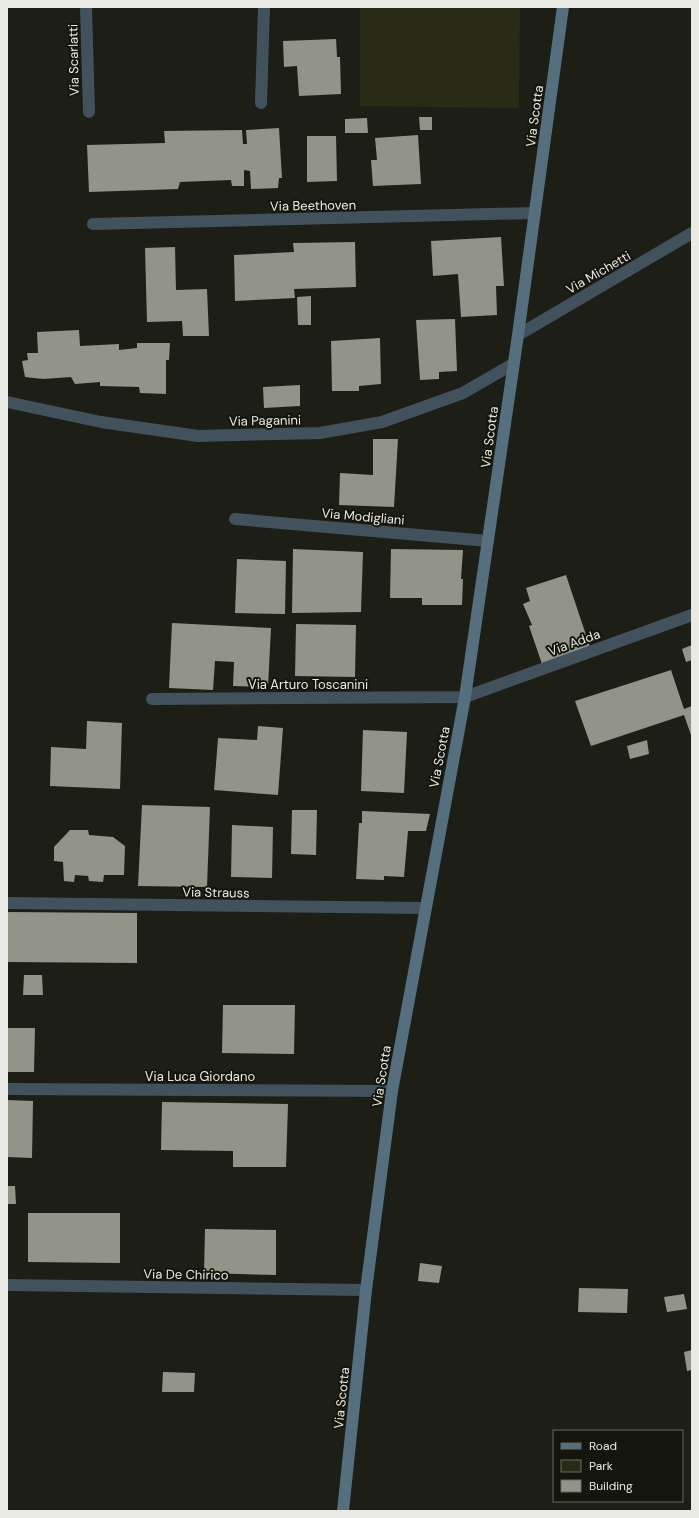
<svg xmlns="http://www.w3.org/2000/svg" width="699" height="1518" font-family="'DM Sans',sans-serif">
<style>
.green{fill:#2a2b14}
.building{fill:#929488}
.lines{fill:none;stroke-linecap:round;stroke-linejoin:round}
.street{stroke:#41525c;stroke-width:12}
.secondary{stroke:#556f7f;stroke-width:12}
.labels{text-anchor:middle;stroke-width:4;stroke-linejoin:round;paint-order:stroke}
.street-label{font-size:13px;fill:#e9eae4;stroke:#14150c}
</style>
<rect width="100%" height="100%" fill="#1d1e15"/>
<path class="green" d="M360,7H520L519,108L360,106Z"/>
<path class="building" d="M336,39L337,57H340L341,94L299,96L297,66L284,67L283,41Z
M419,117H432V130H420Z
M367,118L368,133H345V119Z
M279,128L282,178H279L278,188L251,189L250,171L244,170V186H232L231,180L180,182L178,189L89,192L87,145L165,143L164,131L242,130L243,144H247L246,130Z
M418,135L421,184L373,186L371,160H377L375,138Z
M307,136H336L337,181L307,182Z
M501,237L504,286H496L497,315L461,317L458,274L433,276L431,241Z
M355,242L356,287L294,289L295,298L235,301L234,255L294,252L293,243Z
M175,247L176,290L207,289L209,336H183L182,321L147,322L145,248Z
M311,296V325H298L297,297Z
M455,319L457,371L439,372V379L420,380L416,320Z
M79,330L80,346L119,344V350L137,348V343H170L169,360H166V394L140,393L139,387L100,386V382L75,384L71,377L43,379L25,377L22,361L28,360L27,353H38L37,332Z
M380,338L381,384L359,386V391H332L331,341Z
M300,385V406L264,408L263,387Z
M373,439H398L394,507L339,505L340,473L373,475Z
M293,549L363,552L361,612L292,613Z
M391,549L463,550L461,579H463L462,605H422V598H390Z
M237,559L286,561L285,614L235,613Z
M566,575L590,647L542,664L529,626L532,625L523,604L530,601L526,588Z
M172,623L271,628L268,687L233,686L234,662L215,661L213,690L169,688Z
M296,624L356,625L355,677L295,676Z
M692,645V660L686,662L682,649Z
M671,670L684,709L692,706V738L684,715L591,746L575,701Z
M87,721L122,723L120,789L50,786L51,747L86,749Z
M258,726L283,728L278,795L214,790L218,738L257,740Z
M363,730L407,732L404,793L361,791Z
M647,740L649,754L630,759L627,746Z
M142,805L210,807L207,887L138,886Z
M292,810H317L316,855L291,854Z
M362,811L430,814L426,831H408L404,877L384,876V880L356,879L359,823H362Z
M232,825L273,827L272,878L231,877Z
M70,830H88L89,835L113,837L125,846L124,875H104L103,882L89,881L88,876L75,875L74,882L64,881L63,862L54,861V847Z
M7,912L137,913V963L7,962Z
M24,975H42L43,995H23Z
M223,1005H295L294,1054L222,1053Z
M7,1028H35L34,1072H7Z
M7,1100L33,1101L32,1158L7,1157Z
M162,1102L288,1104L286,1167H233V1151L161,1150Z
M7,1186H15L16,1204H7Z
M28,1213H120V1263L28,1262Z
M205,1229L276,1230V1275L204,1273Z
M420,1263L442,1266L439,1283L418,1281Z
M579,1288L628,1289L627,1313L578,1312Z
M684,1294L687,1309L667,1312L664,1297Z
M692,1350V1370L687,1371L684,1352Z
M163,1372L195,1373L194,1392H162Z"/>
<g class="lines">
<path class="street" d="M86,7L89,112
M261,103L264,7
M93,224L534,213
M518,335L692,233
M7,402L101,422L198,436L320,433L382,422L463,393L513,364
M235,519L488,541
M152,699L465,697L692,615
M7,903L425,908
M7,1089L392,1091
M7,1285L366,1290"/>
<path class="secondary" d="M343,1511L366,1290L392,1091L465,697L518,335L563,7"/>
</g>
<g class="labels">
<g class="street-label">
<text transform="translate(73 60) rotate(-91)" y="5">Via Scarlatti</text>
<text transform="translate(534 116) rotate(-82)" y="5">Via Scotta</text>
<text transform="translate(313 205) rotate(-1)" y="5">Via Beethoven</text>
<text transform="translate(598 272) rotate(-30)" y="5">Via Michetti</text>
<text transform="translate(265 420) rotate(-1)" y="5">Via Paganini</text>
<text transform="translate(489 437) rotate(-82)" y="5">Via Scotta</text>
<text transform="translate(363 516) rotate(5)" y="5">Via Modigliani</text>
<text transform="translate(574 642) rotate(-20)" y="5">Via Adda</text>
<text x="308" y="689">Via Arturo Toscanini</text>
<text transform="translate(439 757) rotate(-79)" y="5">Via Scotta</text>
<text transform="translate(216 892) rotate(1)" y="5">Via Strauss</text>
<text x="200" y="1081">Via Luca Giordano</text>
<text transform="translate(381 1076) rotate(-81)" y="5">Via Scotta</text>
<text transform="translate(186 1274) rotate(1)" y="5">Via De Chirico</text>
<text transform="translate(341 1398) rotate(-84)" y="5">Via Scotta</text>
</g>
</g>
<rect width="699" height="1518" fill="none" stroke="#e9eae4" stroke-width="16"/>
<rect x="553" y="1430" width="130" height="72" fill="#14150c" stroke="#696a62"/>
<rect x="561" y="1443" width="20" height="6" fill="#556f7f" stroke="#696a62"/>
<text x="589" y="1450" font-size="12" fill="#e9eae4">Road</text>
<rect x="561" y="1460" width="20" height="12" fill="#2a2b14" stroke="#696a62"/>
<text x="589" y="1470" font-size="12" fill="#e9eae4">Park</text>
<rect x="561" y="1480" width="20" height="12" fill="#929488" stroke="#696a62"/>
<text x="589" y="1490" font-size="12" fill="#e9eae4">Building</text>
</svg>
